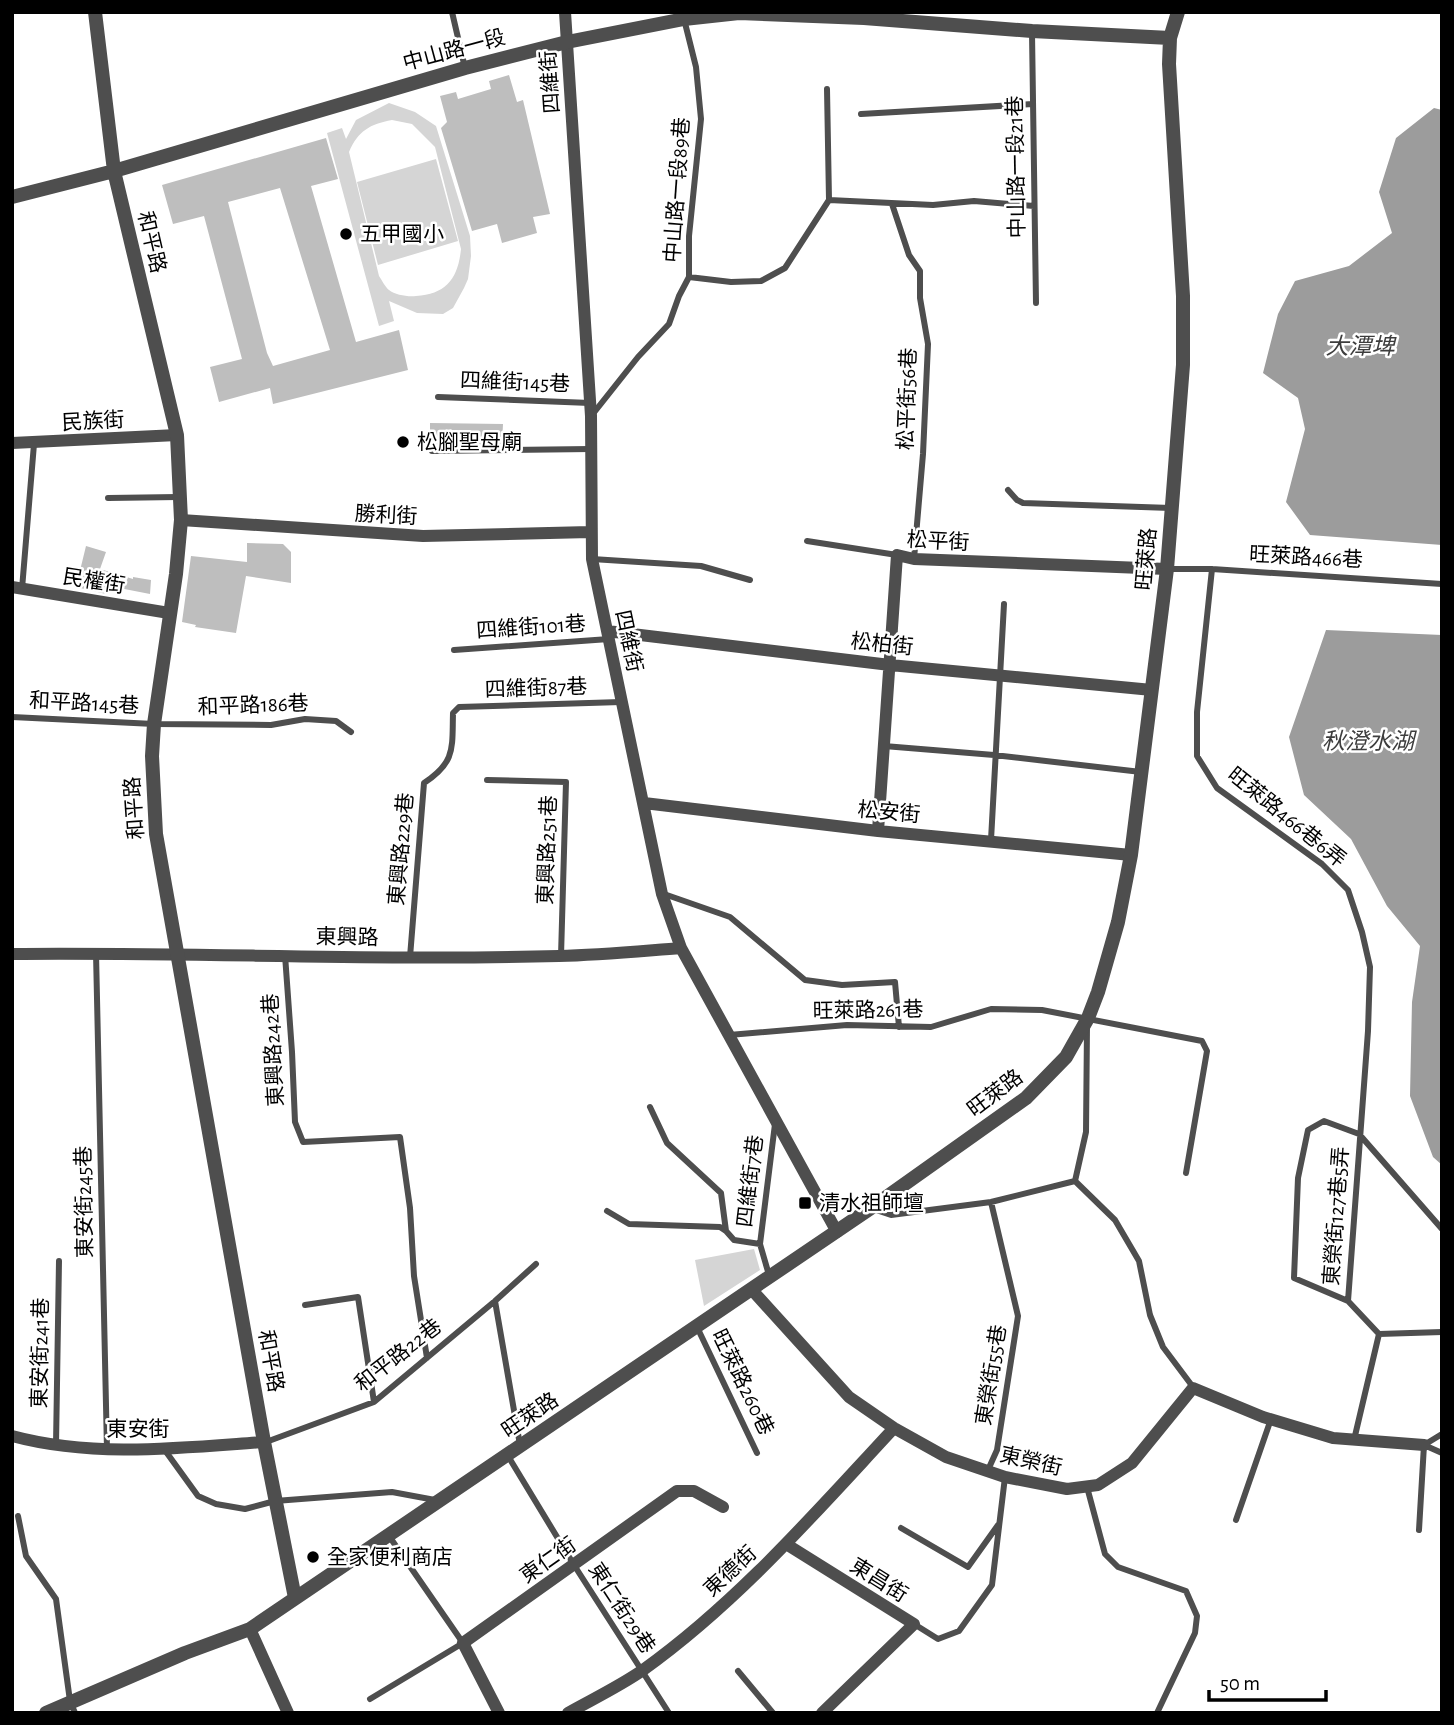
<svg xmlns="http://www.w3.org/2000/svg" width="1454" height="1725" font-family="'Alegreya Sans','Noto Sans TC',sans-serif">
<style>
.park{fill:#d5d5d5;fill-rule:evenodd}
.water{fill:#9c9c9c}
.building{fill:#bebebe;fill-rule:evenodd}
.lines{fill:none;stroke-linecap:round;stroke-linejoin:round}
.service{stroke:#4e4e4e;stroke-width:6}
.minor{stroke:#4e4e4e;stroke-width:12}
.tertiary{stroke:#4e4e4e;stroke-width:14}
.poi-dot{fill:#000;stroke:#fff;stroke-width:2.5}
.labels{text-anchor:middle;stroke-width:5;stroke-linejoin:round;paint-order:stroke}
.street-label{font-size:21px;fill:#000;stroke:#fff}
.poi-label{font-size:21px;fill:#000;stroke:#fff;text-anchor:start}
.water-label{font-size:23px;font-style:italic;fill:#3d3d3d;stroke:#fff}
</style>
<rect width="100%" height="100%" fill="#fff"/>
<path class="park" d="M389,103L415,112L436,126L470,236L471,256L468,279L464,288L453,308L443,314L417,313L389,301L394,321L379,326L327,133L342,128L346,139L356,120ZM392,120L412,124L435,147L461,249C458,279 446,294 416,296C408,297 395,295 389,290C385,287 382,280 379,276L349,152C358,131 370,124 392,120Z
M436,159L458,241L378,265L357,182Z
M754,1249L760,1270L704,1306L695,1260Z"/>
<path class="water" d="M1434,108L1442,110V545L1310,535L1286,502L1305,429L1298,398L1263,373L1278,314L1295,281L1349,266L1392,233L1379,192L1396,138Z
M1326,630L1442,635V1165L1433,1157L1410,1096L1412,1002L1420,946L1387,906L1351,839L1304,795L1289,737Z"/>
<path class="building" d="M509,75L517,102L523,100L550,214L533,217L537,233L502,243L497,224L472,231L441,128L447,122L440,96L456,92L458,99L491,89L489,81Z
M326,138L338,179L311,186L356,342L399,330L408,370L273,404L270,388L219,402L210,367L242,359L204,216L173,224L162,185ZM280,188L330,350L273,366L267,353L228,202Z
M430,423L503,424L502,444L430,446Z
M247,543L283,544L291,552V583L246,576L236,633L195,627L196,625L182,622L191,556L247,562Z
M86,546L106,552L100,569L133,579V577L151,580L150,594L109,586L106,594L76,587Z"/>
<g class="lines">
<path class="service" d="M452,12L465,68
M1032,33L1036,303
M861,114L1033,104
M829,200L933,205L974,201L1034,206
M892,204L909,255L920,271V298L928,344L923,454L914,559
M689,277L731,282L761,281L785,268L829,200L827,89
M438,397L590,403
M592,415L638,357L669,324L679,296L689,277V236L701,119L696,67L684,19
M432,451L591,449
M1008,490L1017,500L1023,503L1171,508
M108,498L178,497
M807,541L897,555
M592,559L701,566L750,580
M1168,569H1212L1442,584
M1212,569L1197,712V756L1217,788L1322,864L1348,890L1362,932L1370,967L1368,1031L1348,1301
M22,589L34,444
M454,650L609,639
M12,717L154,724L271,725L305,719L336,721L351,732
M884,746L994,755L1141,772
M487,780L566,782L561,956
M991,840L1004,604
M664,894L730,917L805,980L842,985L895,982L899,1027
M96,953L107,1450
M285,955L292,1052L295,1122L303,1142L400,1137L410,1208L414,1276L427,1358
M410,957L424,783C456,762 452,748 453,713L459,707L621,702
M1087,1026L1086,1132L1075,1181L1115,1220L1139,1261L1150,1315L1163,1347L1193,1387
M729,1035L847,1025L931,1027L991,1009L1042,1010L1202,1041L1207,1051L1186,1173
M650,1107L667,1143L721,1193L726,1231L734,1240L760,1244L769,1275
M873,1209L891,1215L991,1202L1075,1181
M607,1211L629,1224L720,1227L726,1231
M760,1244L775,1124
M495,1301L520,1445
M305,1305L358,1297L374,1402
M697,1327L757,1453
M1379,1334L1348,1301L1294,1278L1298,1178L1308,1130L1324,1121L1359,1134L1442,1229
M1379,1334L1442,1332
M1354,1440L1379,1334
M266,1442L374,1402L495,1301L536,1264
M56,1445L59,1261
M1424,1445L1442,1434
M1424,1445L1442,1453
M164,1449L198,1496L216,1504L245,1509L275,1501L392,1492L435,1500
M508,1456L574,1565L669,1713
M988,1470L997,1450L1018,1316L991,1202
M1087,1487L1105,1554L1118,1567L1186,1591L1197,1616L1195,1633L1157,1713
M18,1516L26,1556L56,1599L70,1701L75,1713
M1236,1520L1271,1419
M901,1528L968,1567L998,1525
M1419,1530L1424,1445
M914,1624L938,1639L959,1631L992,1585L1005,1477
M738,1671L773,1713
M370,1699L463,1643L389,1536"/>
<path class="minor" d="M565,12L591,416L592,559L662,894L681,948L837,1232
M12,443L177,435
M181,520L423,536L590,532
M12,587L169,613
M607,631L890,665L1152,690
M644,803L878,831L1131,855
M878,831L897,555L914,559L1167,569
M12,954C195,952 377,961 559,956C600,955 641,951 681,948
M752,1290L849,1397L894,1428L946,1457L1005,1477L1067,1489L1098,1485L1132,1463L1193,1388L1263,1417L1333,1438L1424,1445
M12,1436C94,1458 180,1448 264,1442
M786,1544L914,1624L822,1713
M250,1629L288,1713
M499,1713L463,1643L677,1491H694L723,1507
M568,1713C593,1699 620,1686 643,1670C738,1602 815,1513 894,1428"/>
<path class="tertiary" d="M95,12L114,171L177,435L181,520L176,574L154,724L152,756L156,834L264,1442L295,1598
M12,197L114,171L465,68L567,42L684,19L739,13L864,18L1032,31L1170,38
M46,1713L185,1653L250,1629L871,1208L1026,1098L1066,1057L1088,1018L1098,992L1118,922L1131,855L1167,569L1183,365V296L1169,64L1170,38L1178,12"/>
</g>
<g class="poi-dot">
<circle cx="346" cy="234" r="7"/>
<circle cx="403" cy="442" r="7"/>
<rect x="798" y="1196" width="14" height="14" rx="3.5"/>
<circle cx="313" cy="1557" r="7"/>
</g>
<g class="labels">
<g class="street-label">
<text transform="translate(454 50) rotate(-15)" y="7">中山路一段</text>
<text transform="translate(550 82) rotate(-94)" y="7">四維街</text>
<text transform="translate(1016 167) rotate(-91)" y="7">中山路一段21巷</text>
<text transform="translate(677 190) rotate(-86)" y="7">中山路一段89巷</text>
<text transform="translate(152 242) rotate(77)" y="7">和平路</text>
<text transform="translate(515 382) rotate(2)" y="7">四維街145巷</text>
<text transform="translate(907 399) rotate(-88)" y="7">松平街56巷</text>
<text transform="translate(93 421) rotate(-3)" y="7">民族街</text>
<text transform="translate(386 515) rotate(3)" y="7">勝利街</text>
<text transform="translate(938 541) rotate(3)" y="7">松平街</text>
<text transform="translate(1306 557) rotate(3)" y="7">旺萊路466巷</text>
<text transform="translate(1146 559) rotate(-85)" y="7">旺萊路</text>
<text transform="translate(94 581) rotate(9)" y="7">民權街</text>
<text transform="translate(531 627) rotate(-4)" y="7">四維街101巷</text>
<text transform="translate(629 641) rotate(78)" y="7">四維街</text>
<text transform="translate(882 644) rotate(6)" y="7">松柏街</text>
<text transform="translate(536 688) rotate(-2)" y="7">四維街87巷</text>
<text transform="translate(84 703) rotate(3)" y="7">和平路145巷</text>
<text transform="translate(253 705) rotate(-2)" y="7">和平路186巷</text>
<text transform="translate(134 808) rotate(-94)" y="7">和平路</text>
<text transform="translate(889 812) rotate(5)" y="7">松安街</text>
<text transform="translate(1287 817) rotate(39)" y="7">旺萊路466巷6弄</text>
<text transform="translate(401 849) rotate(-85)" y="7">東興路229巷</text>
<text transform="translate(547 850) rotate(-88)" y="7">東興路251巷</text>
<text transform="translate(347 937) rotate(1)" y="7">東興路</text>
<text transform="translate(868 1010) rotate(-1)" y="7">旺萊路261巷</text>
<text transform="translate(273 1050) rotate(-93)" y="7">東興路242巷</text>
<text transform="translate(995 1093) rotate(-37)" y="7">旺萊路</text>
<text transform="translate(750 1181) rotate(-83)" y="7">四維街7巷</text>
<text transform="translate(84 1202) rotate(-91)" y="7">東安街245巷</text>
<text transform="translate(1336 1216) rotate(-86)" y="7">東榮街127巷5弄</text>
<text transform="translate(40 1353) rotate(-89)" y="7">東安街241巷</text>
<text transform="translate(398 1355) rotate(-38)" y="7">和平路22巷</text>
<text transform="translate(271 1361) rotate(80)" y="7">和平路</text>
<text transform="translate(991 1375) rotate(-81)" y="7">東榮街55巷</text>
<text transform="translate(743 1382) rotate(64)" y="7">旺萊路260巷</text>
<text transform="translate(530 1415) rotate(-34)" y="7">旺萊路</text>
<text x="138" y="1436">東安街</text>
<text transform="translate(1031 1461) rotate(13)" y="7">東榮街</text>
<text transform="translate(548 1560) rotate(-35)" y="7">東仁街</text>
<text transform="translate(730 1571) rotate(-43)" y="7">東德街</text>
<text transform="translate(879 1580) rotate(32)" y="7">東昌街</text>
<text transform="translate(622 1608) rotate(57)" y="7">東仁街29巷</text>
</g>
<g class="poi-label">
<text x="360" y="241">五甲國小</text>
<text x="417" y="449">松腳聖母廟</text>
<text x="819" y="1210">清水祖師壇</text>
<text x="327" y="1564">全家便利商店</text>
</g>
<g class="water-label">
<text x="1360" y="354">大潭埤</text>
<text x="1368" y="749">秋澄水湖</text>
</g>
</g>
<rect width="1454" height="1725" fill="none" stroke="#000000" stroke-width="28"/>
<path d="M1209 1690v10h117v-10" fill="none" stroke="#000000" stroke-width="3.5"/>
<text x="1220" y="1690" font-size="21" fill="#000000" stroke="#ffffff" stroke-width="5" paint-order="stroke">50 m</text>
</svg>
